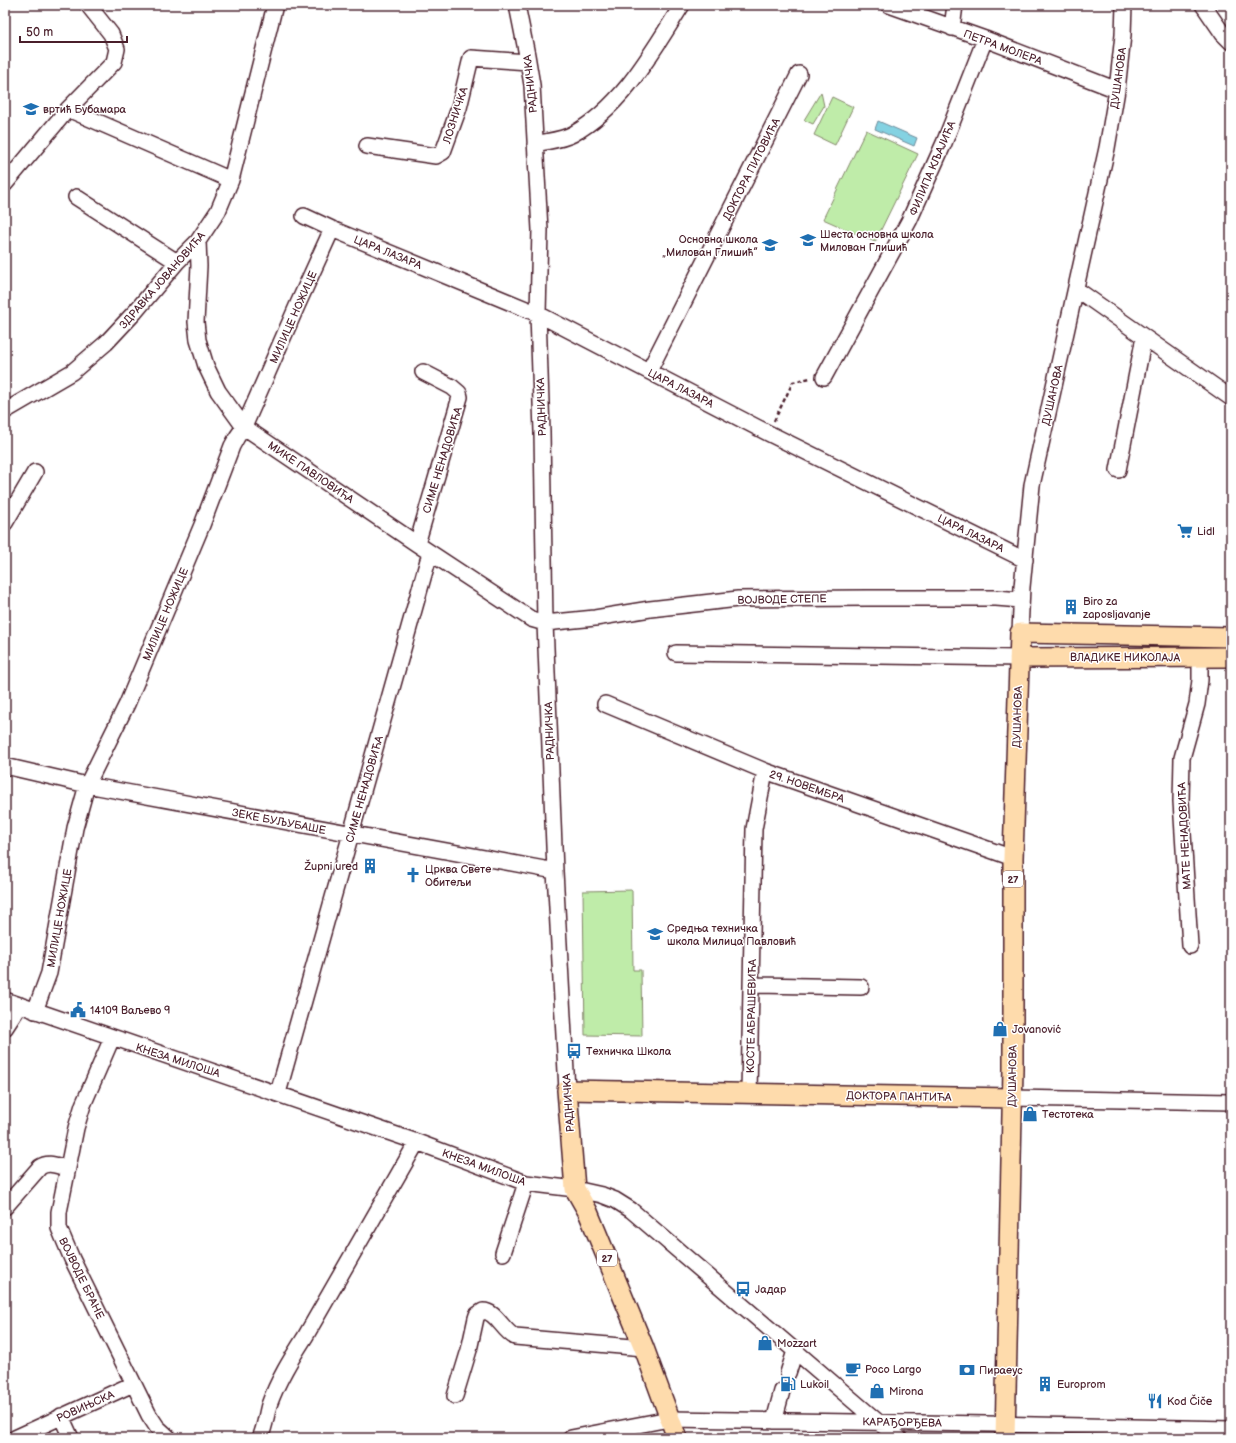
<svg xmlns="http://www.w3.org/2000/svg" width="1236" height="1443" font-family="'Balsamiq Sans',sans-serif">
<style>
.green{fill:#bfeca9;stroke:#84866a}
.water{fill:#84d2e2;stroke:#6d8a99}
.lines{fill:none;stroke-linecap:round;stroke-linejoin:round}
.minor-casing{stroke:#4a1f2b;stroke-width:18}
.major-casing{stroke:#4a1f2b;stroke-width:22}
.path{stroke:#4a1f2b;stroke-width:2.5;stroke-dasharray:4 3;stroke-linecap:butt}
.minor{stroke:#fff;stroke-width:15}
.major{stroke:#fedbac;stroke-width:19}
.labels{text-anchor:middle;stroke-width:3;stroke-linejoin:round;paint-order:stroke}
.shield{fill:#fff;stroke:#80626b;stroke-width:1}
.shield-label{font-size:10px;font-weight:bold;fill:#4a1f2b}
.street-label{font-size:11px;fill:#4a1f2b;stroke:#fff}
.poi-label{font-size:11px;fill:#4a1f2b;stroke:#fff;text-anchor:start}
</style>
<rect width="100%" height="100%" fill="#fff"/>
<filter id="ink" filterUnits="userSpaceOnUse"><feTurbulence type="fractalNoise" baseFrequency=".025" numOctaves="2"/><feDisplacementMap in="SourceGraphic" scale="8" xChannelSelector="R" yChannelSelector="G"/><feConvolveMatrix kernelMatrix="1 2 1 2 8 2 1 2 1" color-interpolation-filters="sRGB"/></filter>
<g filter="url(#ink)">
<path class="green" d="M821,92L824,106L813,124L804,120Z
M832,97L853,107L835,145L814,135Z
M866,130L918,154L875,242L823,219Z
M632,890L633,970H641L642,1036L585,1035L583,891Z"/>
<path class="water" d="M878,121L917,138L914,146L875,129Z"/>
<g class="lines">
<defs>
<path id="minor" d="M517,5L527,55L532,85L540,230L538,314L542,432L545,623L555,871L567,1090
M889,5L985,39L1117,90
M1203,5L1223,34L1231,42
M952,28L955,5
M68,109L231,180
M535,144C547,141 562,140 573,134C623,106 652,52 682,5
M367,146L436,156L443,152L459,108L471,58L528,62
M5,184L68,109L114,62L117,49L111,34L88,5
M76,197L177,262
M304,216L332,229L538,314L768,433L1025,560
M198,241L199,266L196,322L198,340L206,366L218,391L244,427L417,544L531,619L545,623L595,618L650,609L738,599L868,598H996L1021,600
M1076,289L1231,398
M649,371L799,74
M824,377L909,221L944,143L985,39
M5,411L72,372L106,343L135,312L177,262L198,241L218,211L231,180L275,5
M1118,470L1144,337
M5,523L35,472
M417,544L460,397L459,393L452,387L423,372
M1020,633L1022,587L1032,485L1107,148L1117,90L1123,35L1124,5
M676,653L1019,658
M605,704L765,771L1013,858
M5,766L87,785L555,871
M1190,946L1181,801L1182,758L1197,704L1200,680V657
M752,985L861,987
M5,1000L417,1142L526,1183L575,1189L602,1195L615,1200L631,1210L878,1422L899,1438
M35,1011L49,973L75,828L87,785L127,704L202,525L232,446L237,437L244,427L297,306L332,229
M5,1028L20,1005
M112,1038L83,1105L76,1128L59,1212V1228L72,1259L149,1415L157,1427L169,1438
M278,1093L430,553
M749,1093L754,829L765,771
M1012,1098L1231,1102
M5,1207L40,1167C49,1161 57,1166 67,1168
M503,1253L526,1183
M788,1373L795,1351
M455,1396L469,1350L476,1318L477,1315L483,1311C496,1311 502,1330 515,1337L644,1348
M61,1416L71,1438
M774,1421L782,1391
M15,1438L133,1384
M260,1438C265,1427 266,1416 269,1405C278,1380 291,1359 305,1337L417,1142
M571,1438L669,1419L986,1424L1231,1429"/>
<path id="major" d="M1019,658L1231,657
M677,1438L644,1348L588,1212L575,1189L567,1090L1012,1098
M1005,1438L1013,1069V858L1020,633L1231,637"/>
</defs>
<use href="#minor" class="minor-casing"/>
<use href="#major" class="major-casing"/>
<path class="path" d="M774,421L793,382L810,378"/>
<use href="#minor" class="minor"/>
<use href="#major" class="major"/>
</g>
</g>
<defs>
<symbol id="school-bare" viewBox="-9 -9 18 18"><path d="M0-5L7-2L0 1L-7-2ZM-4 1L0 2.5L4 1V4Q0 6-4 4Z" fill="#1f6fb2" stroke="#fff" stroke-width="2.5" paint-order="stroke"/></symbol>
<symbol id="supermarket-bare" viewBox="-9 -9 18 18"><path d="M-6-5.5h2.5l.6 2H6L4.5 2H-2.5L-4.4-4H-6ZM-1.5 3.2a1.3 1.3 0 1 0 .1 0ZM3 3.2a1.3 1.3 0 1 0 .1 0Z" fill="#1f6fb2" stroke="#fff" stroke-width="2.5" paint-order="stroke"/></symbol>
<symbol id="building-bare" viewBox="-9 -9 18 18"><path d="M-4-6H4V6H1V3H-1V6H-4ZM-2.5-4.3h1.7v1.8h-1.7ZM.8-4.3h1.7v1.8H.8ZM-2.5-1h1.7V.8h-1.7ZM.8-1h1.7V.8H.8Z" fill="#1f6fb2" stroke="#fff" stroke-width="2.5" paint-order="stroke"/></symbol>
<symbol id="church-bare" viewBox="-9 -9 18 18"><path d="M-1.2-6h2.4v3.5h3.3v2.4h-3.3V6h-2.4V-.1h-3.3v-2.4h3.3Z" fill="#1f6fb2" stroke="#fff" stroke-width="2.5" paint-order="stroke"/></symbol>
<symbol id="civic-bare" viewBox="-9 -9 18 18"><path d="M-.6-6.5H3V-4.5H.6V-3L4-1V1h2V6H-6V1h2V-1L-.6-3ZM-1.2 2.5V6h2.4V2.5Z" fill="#1f6fb2" stroke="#fff" stroke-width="2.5" paint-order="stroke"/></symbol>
<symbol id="shop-bare" viewBox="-9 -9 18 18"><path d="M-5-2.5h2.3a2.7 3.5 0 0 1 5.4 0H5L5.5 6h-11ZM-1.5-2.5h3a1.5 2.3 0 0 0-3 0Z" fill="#1f6fb2" stroke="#fff" stroke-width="2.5" paint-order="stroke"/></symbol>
<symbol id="bus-bare" viewBox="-9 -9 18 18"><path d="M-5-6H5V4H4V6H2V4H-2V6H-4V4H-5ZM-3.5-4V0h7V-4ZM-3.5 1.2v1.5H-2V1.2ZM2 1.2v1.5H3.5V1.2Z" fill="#1f6fb2" stroke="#fff" stroke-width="2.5" paint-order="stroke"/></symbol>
<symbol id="cafe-bare" viewBox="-9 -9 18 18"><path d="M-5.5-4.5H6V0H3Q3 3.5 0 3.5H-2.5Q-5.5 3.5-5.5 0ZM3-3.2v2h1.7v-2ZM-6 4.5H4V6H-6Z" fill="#1f6fb2" stroke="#fff" stroke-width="2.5" paint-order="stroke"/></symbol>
<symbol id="bank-bare" viewBox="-9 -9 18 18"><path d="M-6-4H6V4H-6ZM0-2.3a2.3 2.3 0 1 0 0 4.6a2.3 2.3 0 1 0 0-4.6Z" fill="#1f6fb2" stroke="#fff" stroke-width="2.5" paint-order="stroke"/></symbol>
<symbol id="fuel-bare" viewBox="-9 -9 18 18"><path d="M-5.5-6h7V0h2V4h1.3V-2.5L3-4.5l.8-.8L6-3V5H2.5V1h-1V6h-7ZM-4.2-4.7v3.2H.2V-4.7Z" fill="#1f6fb2" stroke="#fff" stroke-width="2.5" paint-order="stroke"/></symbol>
<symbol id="restaurant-bare" viewBox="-9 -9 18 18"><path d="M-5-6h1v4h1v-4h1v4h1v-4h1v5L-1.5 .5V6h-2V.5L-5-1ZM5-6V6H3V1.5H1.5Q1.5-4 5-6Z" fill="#1f6fb2" stroke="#fff" stroke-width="2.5" paint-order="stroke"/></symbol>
</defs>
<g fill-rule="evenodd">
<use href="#school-bare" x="20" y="98" width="22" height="22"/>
<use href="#school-bare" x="797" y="229" width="22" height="22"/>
<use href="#school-bare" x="759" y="234" width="22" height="22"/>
<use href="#supermarket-bare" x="1174" y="520" width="22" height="22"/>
<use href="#building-bare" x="1060" y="596" width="22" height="22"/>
<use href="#building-bare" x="359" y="855" width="22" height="22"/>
<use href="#church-bare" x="402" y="864" width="22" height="22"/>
<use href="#school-bare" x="644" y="923" width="22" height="22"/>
<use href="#civic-bare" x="67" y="999" width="22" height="22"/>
<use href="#shop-bare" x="989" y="1018" width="22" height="22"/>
<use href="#bus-bare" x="563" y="1040" width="22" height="22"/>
<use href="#shop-bare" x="1019" y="1103" width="22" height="22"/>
<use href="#bus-bare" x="732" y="1278" width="22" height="22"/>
<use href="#shop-bare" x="754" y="1332" width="22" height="22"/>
<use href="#cafe-bare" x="842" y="1358" width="22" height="22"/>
<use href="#bank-bare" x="956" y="1359" width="22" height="22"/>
<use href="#fuel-bare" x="777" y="1373" width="22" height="22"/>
<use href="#building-bare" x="1034" y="1373" width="22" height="22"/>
<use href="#shop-bare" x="866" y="1380" width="22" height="22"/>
<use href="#restaurant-bare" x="1144" y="1390" width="22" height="22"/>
</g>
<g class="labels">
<g class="shield">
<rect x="1003" y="871" width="20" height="16" rx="3"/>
<rect x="597" y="1250" width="20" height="16" rx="3"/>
</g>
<g class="shield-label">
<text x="1013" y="883">27</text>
<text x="607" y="1262">27</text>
</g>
<g class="street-label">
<text transform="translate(1003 47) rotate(20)" y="4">ПЕТРА МОЛЕРА</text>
<text transform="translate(1118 78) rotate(-82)" y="4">ДУШАНОВА</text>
<text transform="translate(530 84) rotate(-96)" y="4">РАДНИЧКА</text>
<text transform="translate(455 115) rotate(-72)" y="4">ЛОЗНИЧКА</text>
<text transform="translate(932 168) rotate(-67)" y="4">ФИЛИПА КЉАЈИЋА</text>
<text transform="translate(751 169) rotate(-63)" y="4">ДОКТОРА ПИТОВИЋА</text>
<text transform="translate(388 252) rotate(22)" y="4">ЦАРА ЛАЗАРА</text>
<text transform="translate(162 280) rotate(-49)" y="4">ЗДРАВКА ЈОВАНОВИЋА</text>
<text transform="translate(293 317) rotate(-66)" y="4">МИЛИЦЕ НОЖИЦЕ</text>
<text transform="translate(681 388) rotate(27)" y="4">ЦАРА ЛАЗАРА</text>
<text transform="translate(1052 395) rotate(-77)" y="4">ДУШАНОВА</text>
<text transform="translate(541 407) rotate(-92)" y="4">РАДНИЧКА</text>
<text transform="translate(442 460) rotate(-73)" y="4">СИМЕ НЕНАДОВИЋА</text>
<text transform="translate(311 472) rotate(34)" y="4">МИКЕ ПАВЛОВИЋА</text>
<text transform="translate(971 533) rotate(26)" y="4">ЦАРА ЛАЗАРА</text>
<text transform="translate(782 599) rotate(-1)" y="4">ВОЈВОДЕ СТЕПЕ</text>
<text transform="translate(165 614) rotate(-67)" y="4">МИЛИЦЕ НОЖИЦЕ</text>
<text x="1125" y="661">ВЛАДИКЕ НИКОЛАЈА</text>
<text transform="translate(1017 717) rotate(-88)" y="4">ДУШАНОВА</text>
<text transform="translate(549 731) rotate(-92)" y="4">РАДНИЧКА</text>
<text transform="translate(807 786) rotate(19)" y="4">29. НОВЕМБРА</text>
<text transform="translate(364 789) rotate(-74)" y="4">СИМЕ НЕНАДОВИЋА</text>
<text transform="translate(279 821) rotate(11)" y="4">ЗЕКЕ БУЉУБАШЕ</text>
<text transform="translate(1184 836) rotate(-93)" y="4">МАТЕ НЕНАДОВИЋА</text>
<text transform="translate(59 918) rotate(-80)" y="4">МИЛИЦЕ НОЖИЦЕ</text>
<text transform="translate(751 1016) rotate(-89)" y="4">КОСТЕ АБРАШЕВИЋА</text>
<text transform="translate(178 1060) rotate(18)" y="4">КНЕЗА МИЛОША</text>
<text transform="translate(1012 1076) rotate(-89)" y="4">ДУШАНОВА</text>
<text transform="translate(899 1096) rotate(1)" y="4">ДОКТОРА ПАНТИЋА</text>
<text transform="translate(568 1103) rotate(-94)" y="4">РАДНИЧКА</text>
<text transform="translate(484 1167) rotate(20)" y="4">КНЕЗА МИЛОША</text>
<text transform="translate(82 1278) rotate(64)" y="4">ВОЈВОДЕ БРАНЕ</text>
<text transform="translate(85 1406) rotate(-24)" y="4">РОВИЊСКА</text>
<text transform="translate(902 1422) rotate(1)" y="4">КАРАЂОРЂЕВА</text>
</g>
<g class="poi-label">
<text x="43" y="113">вртић Бубамара</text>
<text x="820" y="238">Шеста основна школа<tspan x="820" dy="13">Милован Глишић</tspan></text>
<text x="758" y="243" text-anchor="end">Основна школа<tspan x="758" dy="13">„Милован Глишић”</tspan></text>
<text x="1197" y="535">Lidl</text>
<text x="1083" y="605">Biro za<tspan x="1083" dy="13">zaposljavanje</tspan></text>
<text x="358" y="870" text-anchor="end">Župni ured</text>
<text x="425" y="873">Црква Свете<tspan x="425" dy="13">Обитељи</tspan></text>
<text x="667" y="932">Средња техничка<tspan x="667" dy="13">школа Милица Павловић</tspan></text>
<text x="90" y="1014">14109 Ваљево 9</text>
<text x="1012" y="1033">Jovanović</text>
<text x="586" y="1055">Техничка Школа</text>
<text x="1042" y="1118">Тестотека</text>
<text x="755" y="1293">Јадар</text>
<text x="777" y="1347">Mozzart</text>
<text x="865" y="1373">Poco Largo</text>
<text x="979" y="1374">Пираеус</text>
<text x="800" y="1388">Lukoil</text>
<text x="1057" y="1388">Europrom</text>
<text x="889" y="1395">Mirona</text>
<text x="1167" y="1405">Kod Čiče</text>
</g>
</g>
<rect width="1236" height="1443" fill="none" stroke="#fff" stroke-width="20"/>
<rect x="10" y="10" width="1216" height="1423" fill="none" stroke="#4a1f2b" stroke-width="1.5" filter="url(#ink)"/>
<path d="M20 36v6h107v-6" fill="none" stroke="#4a1f2b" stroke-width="2"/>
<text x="26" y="36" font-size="12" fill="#4a1f2b" stroke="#ffffff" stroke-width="3" paint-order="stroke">50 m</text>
</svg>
